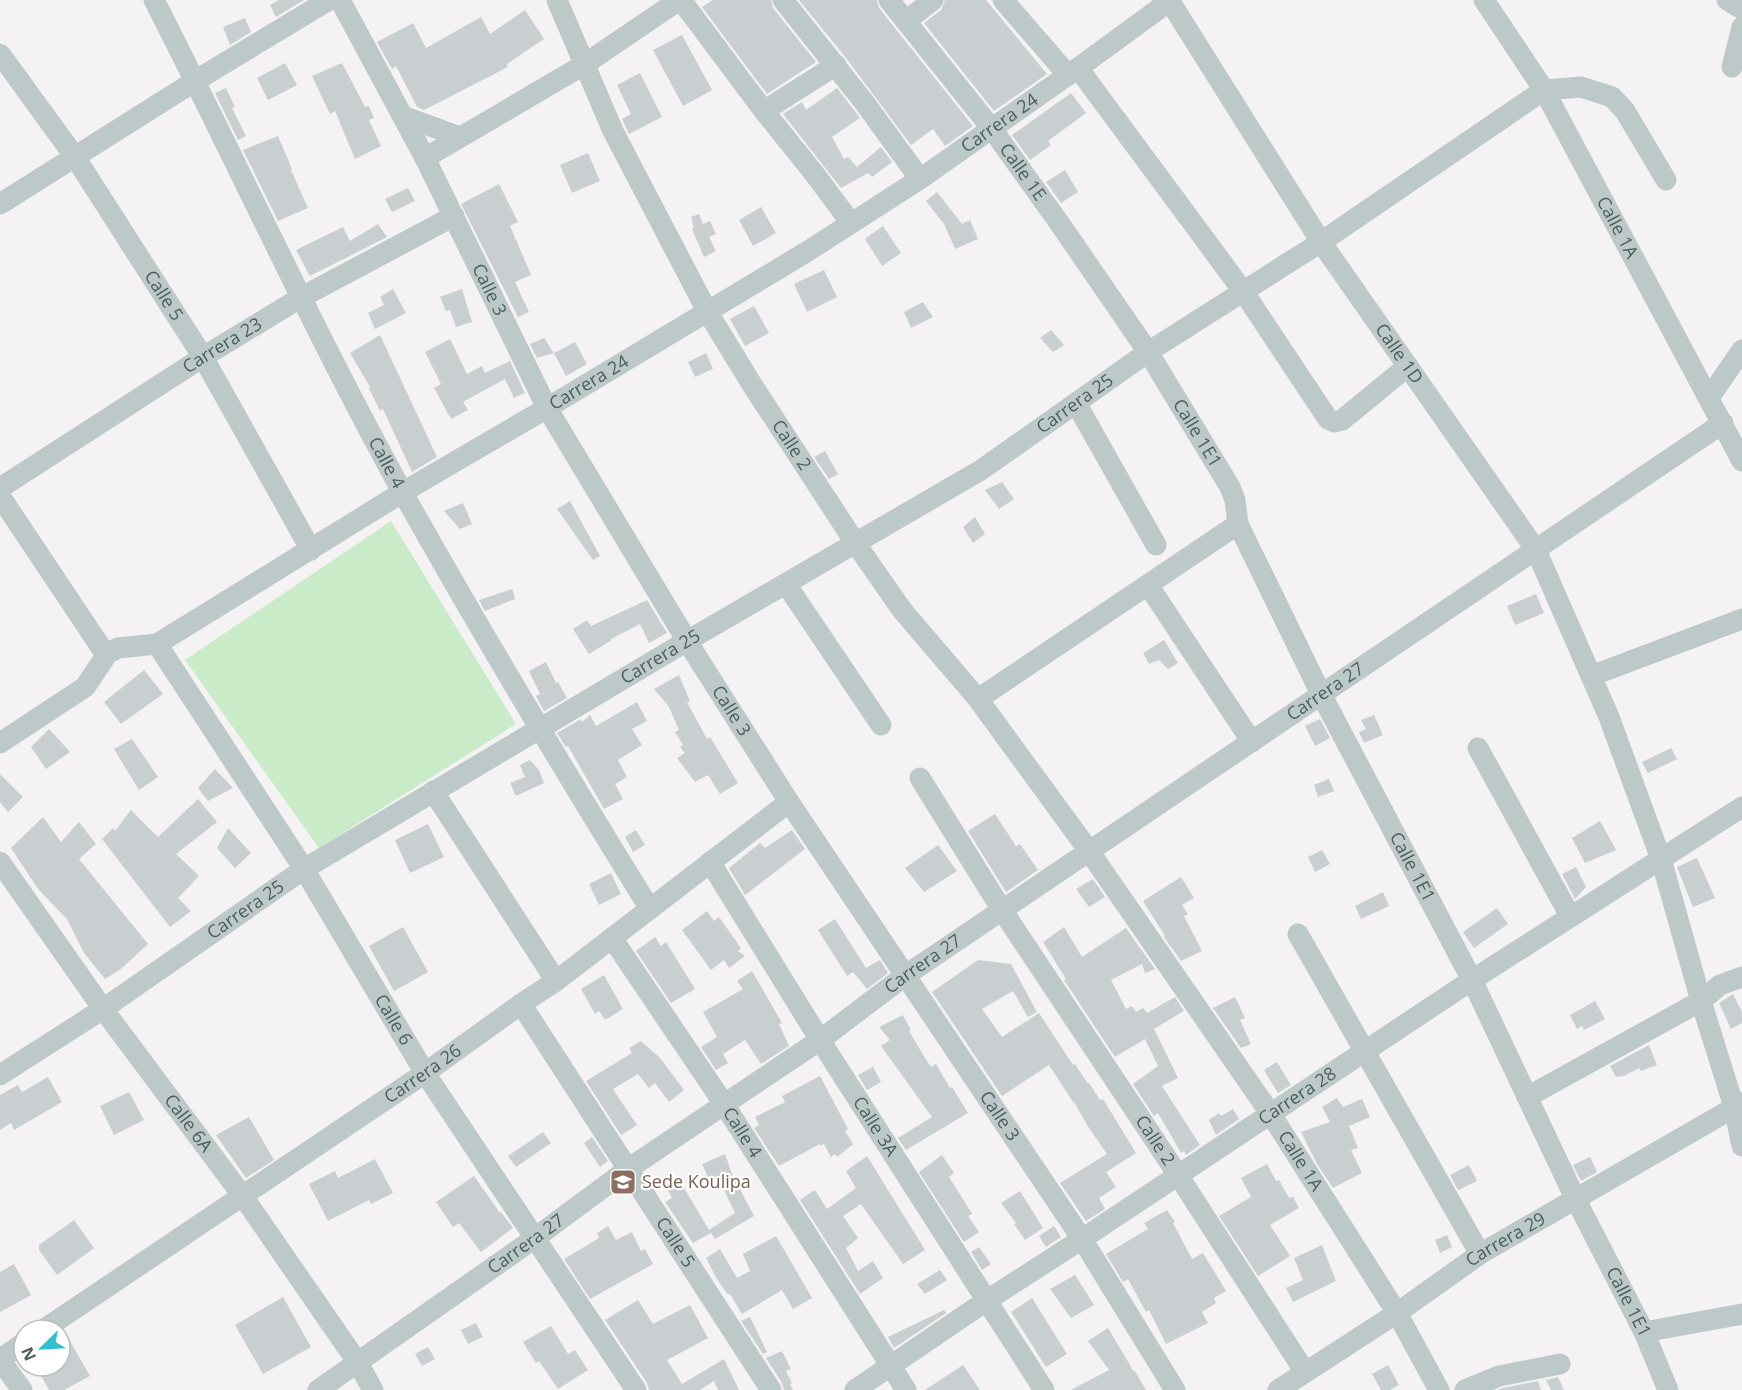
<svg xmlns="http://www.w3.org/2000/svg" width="1742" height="1390" font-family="'Open Sans',sans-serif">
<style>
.green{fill:#caebc7}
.building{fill:#c9cfd0}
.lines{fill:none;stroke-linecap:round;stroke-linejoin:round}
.minor{stroke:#bdc9c9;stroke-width:21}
.labels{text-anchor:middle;stroke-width:4.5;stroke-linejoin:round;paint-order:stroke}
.street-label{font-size:18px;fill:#4c5d5d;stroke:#fff}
.education-label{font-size:18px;fill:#785e54;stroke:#fff;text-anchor:start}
</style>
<rect width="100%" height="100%" fill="#f4f2f3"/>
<path class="green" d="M391,521L516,724L319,848L185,660Z"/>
<path class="building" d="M279,0H304L276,17L270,5Z
M713,0H771L773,8L816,62L767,94L702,7Z
M799,0H877L879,8L973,126L945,146L933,129L911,145L846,58Z
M945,0H986L1047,74L994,111L924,23L941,10Z
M525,10L544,39L507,64L508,67L424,110L417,107L396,66L392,69L377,42L413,23L426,48L481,17L490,34Z
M245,18L251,32L230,45L223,27Z
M682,35L712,90L683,106L653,50Z
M285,63L297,85L268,100L257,78Z
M342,63L365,107L369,106L374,118L369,120L381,146L355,159L335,111L330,114L312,76Z
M640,73L662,117L629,134L622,119L631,114L617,85Z
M226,88L235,107L232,108L246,136L238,140L215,93Z
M837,88L860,118L832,137L844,159L848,157L857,167L881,147L892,162L872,177L868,173L841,188L783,114L802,102L806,110Z
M1071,93L1086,113L1048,141L1051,145L1030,160L1012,135Z
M278,136L292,169L291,170L308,208L278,221L243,150Z
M588,153L600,181L572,193L560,165Z
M1065,170L1078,192L1061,203L1046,182Z
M499,184L518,222L510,226L531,275L515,282L529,312L518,317L461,204Z
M408,188L415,201L392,212L385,199Z
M937,192L962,224L970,220L978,239L955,249L944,224L926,201Z
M761,207L776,233L753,246L739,220Z
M699,214L703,224L710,221L716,234L709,237L716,251L704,257L692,229L694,228L691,217Z
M378,224L387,237L310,276L296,250L343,227L350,241Z
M883,226L901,253L882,266L865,239Z
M824,270L837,297L807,312L794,284Z
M393,289L406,313L375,329L368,313L384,305L380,297Z
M462,289L472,322L456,327L450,310L446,311L440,297Z
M923,302L933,317L911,328L904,312Z
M754,306L769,333L745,346L730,319Z
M1051,330L1064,345L1053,352L1040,338Z
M380,335L437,457L412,472L383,409L380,411L369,388L370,387L350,353Z
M544,338L554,353L537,358L530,344Z
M450,339L467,374L482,366L485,373L510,361L525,393L514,398L505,379L463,402L468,410L451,419L434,388L441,384L425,352Z
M575,342L587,364L566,376L554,353Z
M706,353L713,369L695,377L688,362Z
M825,451L838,474L829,479L814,457Z
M1002,482L1014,499L999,509L985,490Z
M570,501L600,556L593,560L557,509Z
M463,503L472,524L460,529L444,511Z
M975,517L985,534L973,543L963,527Z
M512,589L515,599L485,611L479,600Z
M1536,594L1544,613L1515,625L1507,606Z
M647,600L667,633L649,643L640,624L611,639L612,640L589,654L573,629L587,620L591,626Z
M1164,640L1178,663L1168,669L1159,660L1149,664L1143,653Z
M546,662L556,683L558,682L567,698L544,711L536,696L540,694L529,671Z
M144,670L163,694L121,724L104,702Z
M679,675L690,701L687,702L707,739L710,737L738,783L720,794L708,775L695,782L677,758L685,753L680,747L683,745L675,732L679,730L669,707L654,689Z
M637,702L647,721L632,729L642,745L618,760L627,777L615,784L623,799L604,809L568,746L566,747L557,733L581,719L582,722L590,715L596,726Z
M1374,715L1383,735L1364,743L1359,732L1366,729L1361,720Z
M1320,719L1330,738L1315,746L1305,726Z
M49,729L70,752L46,769L31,747Z
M132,739L158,777L139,790L114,749Z
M1671,748L1677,759L1648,773L1642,762Z
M530,760L539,770L544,783L516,796L510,783L525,777L520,765Z
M215,769L233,788L208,801L198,788Z
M0,774L23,797L8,812L0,802Z
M1329,779L1334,791L1318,797L1314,785Z
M198,799L217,822L176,854L199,876L178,898L191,911L170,927L102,839L113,828L115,831L131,810L158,837Z
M995,814L1016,846L1020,844L1038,870L1006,892L968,831Z
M43,817L61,842L79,822L96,844L79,859L148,944L121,969L105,979L84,953L67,919L38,889L11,848Z
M1600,821L1616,850L1585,863L1572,838Z
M428,824L444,857L410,873L395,840Z
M228,828L251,853L235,868L217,848Z
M636,830L645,845L633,852L625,837Z
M792,830L805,849L745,895L729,868L760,843L765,848Z
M938,845L957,871L924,892L905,868Z
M1322,850L1330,864L1315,872L1308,857Z
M1697,858L1715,898L1693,907L1677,867Z
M1576,867L1586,887L1575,899L1562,874Z
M611,873L621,894L599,905L589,884Z
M1181,877L1194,898L1182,905L1188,914L1184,916L1202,951L1181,961L1164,937L1165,936L1143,901Z
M1093,879L1105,897L1089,907L1076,889Z
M1383,892L1389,906L1361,919L1355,906Z
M1497,908L1508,924L1474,948L1463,932Z
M707,911L714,921L719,917L741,948L738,951L745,956L729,968L724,960L711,970L682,930Z
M835,919L866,968L880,960L888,973L867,989L853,972L847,976L818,930Z
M403,927L428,972L394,991L369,946Z
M1064,927L1082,957L1126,928L1155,969L1145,973L1142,964L1111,980L1126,1009L1132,1006L1136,1012L1143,1008L1147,1013L1175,997L1184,1011L1154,1029L1178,1078L1162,1086L1200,1145L1186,1155L1184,1151L1181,1153L1158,1113L1154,1116L1133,1084L1158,1066L1145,1039L1115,1057L1064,980L1066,979L1043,942Z
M655,937L661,946L666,942L695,989L671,1003L636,951Z
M978,960L1011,964L1037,1012L1028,1017L1013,991L982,1009L1002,1037L1039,1013L1073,1065L1075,1064L1088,1084L1089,1083L1100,1100L1103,1099L1136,1153L1106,1172L1116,1187L1099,1198L1105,1209L1086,1221L1060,1183L1107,1154L1089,1128L1074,1102H1073L1049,1065L1002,1096L932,992Z
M752,971L782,1023L779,1024L789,1046L761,1064L745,1040L723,1054L728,1063L716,1070L701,1047L717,1037L703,1012L743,989L737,981Z
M604,975L623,1009L605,1020L599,1011L595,1014L581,989Z
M1733,994L1742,1012V1023L1731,1029L1719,1003Z
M1235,997L1245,1018L1240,1020L1251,1044L1241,1048L1213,1008Z
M1595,1001L1605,1019L1584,1030L1582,1026L1577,1029L1570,1015Z
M903,1015L911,1030L909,1031L925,1058L931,1067L936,1064L950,1088L952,1087L968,1113L906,1150L898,1138L932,1117L881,1046L890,1040L879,1027Z
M641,1041L660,1058L684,1090L669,1102L655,1083L649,1088L638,1074L613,1089L637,1125L621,1135L586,1081L632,1053L629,1048Z
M1649,1045L1657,1065L1641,1071L1639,1068L1624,1076L1616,1077L1610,1066Z
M1277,1062L1291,1085L1278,1093L1264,1070Z
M873,1067L881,1082L867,1090L858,1075Z
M820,1076L848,1129L845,1131L853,1144L837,1157L835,1154L831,1157L824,1144L821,1146L820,1144L779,1166L754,1128L759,1125L755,1117L785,1102L782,1096Z
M48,1077L62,1102L14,1130L11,1123L0,1130V1095L18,1085L22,1092Z
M129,1092L144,1120L114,1135L100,1106Z
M1337,1098L1343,1107L1362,1099L1370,1117L1349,1126L1358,1148L1351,1150L1362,1173L1333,1188L1317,1164L1301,1132L1330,1122L1322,1107Z
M1233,1109L1239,1119L1216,1135L1209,1120L1219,1113L1221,1116Z
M249,1117L274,1160L246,1178L216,1135Z
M543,1132L551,1143L516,1167L508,1156Z
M592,1137L608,1161L600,1167L584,1143Z
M725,1154L732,1174L754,1216L715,1239L709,1230L735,1213L719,1179L711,1183L702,1164Z
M942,1155L954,1173L949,1177L972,1214L968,1216L979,1232L964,1242L919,1172Z
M867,1156L925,1250L903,1264L861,1204L843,1216L858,1238L846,1248L858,1271L873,1261L883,1278L860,1294L800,1200L815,1190L827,1209L856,1188L846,1171Z
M1590,1157L1597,1172L1581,1181L1573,1165Z
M375,1159L393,1193L371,1204L369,1200L328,1221L309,1184L335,1171L338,1178Z
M1267,1164L1276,1181L1279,1180L1289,1198L1293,1197L1299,1208L1270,1225L1290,1256L1258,1276L1219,1216L1251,1197L1241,1178Z
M1469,1165L1477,1181L1458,1190L1450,1175Z
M474,1176L500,1213L501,1212L513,1228L481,1252L459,1223L453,1227L436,1202Z
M678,1178L711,1233L693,1243L665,1202L672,1198L665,1185Z
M1020,1191L1043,1228L1025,1240L1014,1224L1016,1223L1001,1203Z
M1167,1210L1175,1222L1173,1223L1192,1259L1203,1253L1226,1291L1214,1298L1216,1303L1202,1312L1208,1323L1166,1344L1149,1310L1146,1312L1128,1279L1123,1282L1106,1254L1148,1229L1144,1223Z
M74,1220L94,1248L57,1275L39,1250V1245Z
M608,1226L616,1240L632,1232L641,1251L645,1249L653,1264L590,1299L564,1259L599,1238L597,1233Z
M1054,1226L1061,1237L1046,1247L1039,1236Z
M1447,1235L1452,1247L1440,1253L1435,1240Z
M776,1236L812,1298L793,1309L782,1290L742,1314L730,1294L728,1295L717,1279L706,1258L720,1249L737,1278L750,1271L743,1254Z
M1322,1245L1336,1281L1293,1302L1286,1288L1303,1280L1294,1258Z
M979,1247L991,1264L982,1270L971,1252Z
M14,1264L31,1295L0,1312V1272Z
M940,1270L947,1280L925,1294L917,1284Z
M1075,1275L1094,1305L1071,1318L1050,1289Z
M283,1297L311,1347L263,1374L235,1325Z
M1032,1298L1067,1354L1046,1367L1011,1312Z
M638,1300L653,1324L690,1305L708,1338L667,1360L682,1384L724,1359L739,1390H718L714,1381L700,1390H649L647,1383L605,1320Z
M944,1310L946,1313L894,1348L888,1337Z
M750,1317L767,1352L763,1354L741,1321Z
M476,1323L483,1337L468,1344L461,1330Z
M551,1326L568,1354L575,1350L588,1370L558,1389L539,1361L536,1363L523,1342Z
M1108,1328L1134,1372L1135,1371L1146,1390H1071L1109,1370L1088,1341Z
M70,1341L90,1376L64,1390H49L36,1366H60V1347Z
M428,1347L435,1359L422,1366L415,1354Z
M782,1351L791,1369L786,1371L792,1383L790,1384L793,1390H784L782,1383L766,1358Z
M963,1365L980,1390H925Z
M1388,1365L1399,1385L1390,1390H1381L1372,1374Z
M1558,1377L1564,1390H1551L1546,1380Z
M1538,1381L1541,1390H1498L1503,1388Z"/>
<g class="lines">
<g class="minor">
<path id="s1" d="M154,0C238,164 314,332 403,493C482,634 565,772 650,909"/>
<path id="s2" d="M340,0L425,158L547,408L687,641L789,802L1082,1239L1175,1390"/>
<path id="s3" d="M557,0L613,131L707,311L751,383L856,544L902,610L978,699L1089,851L1270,1113L1397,1313L1439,1390"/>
<path d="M681,0L764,111L813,172L851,223"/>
<path d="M783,0L864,102L920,179"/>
<path id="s4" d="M889,0L992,129L1060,224L1148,352L1230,487L1235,500L1238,524L1321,694L1472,980L1575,1198L1644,1332L1668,1390"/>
<path d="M1003,0L1068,75"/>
<path id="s5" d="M1169,0L1321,242L1536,550L1609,717L1661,859L1701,1001L1734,1107L1742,1146"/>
<path id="s6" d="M1484,0L1544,90L1742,461"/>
<path d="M1727,0L1742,9"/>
<path d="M906,21L933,0"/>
<path id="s7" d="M0,54L75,157L203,357L311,550"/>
<path d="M1732,67L1742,27"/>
<path d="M1078,68L1243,291L1328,419L1335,422L1342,420L1408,366"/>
<path d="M764,111L836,65"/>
<path d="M403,116L460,137"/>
<path d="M425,158L585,64L679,0"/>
<path d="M0,204L195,81L329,0"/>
<path d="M1709,398L1742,350"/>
<path d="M1076,403L1156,545"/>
<path id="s8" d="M0,488L203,357L300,298L454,216"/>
<path d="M0,496L106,655"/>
<path d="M786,584L881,725"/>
<path d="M1148,585L1252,742"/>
<path id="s9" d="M157,644L304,869L425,1073L636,1390"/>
<path d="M1591,676L1742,619"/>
<path d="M978,699L1238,524"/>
<path id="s10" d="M0,743L85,687L108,653L118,648L157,644L403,492L547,408L808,251L920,179L1078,68L1171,0"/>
<path d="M1478,748L1570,916"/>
<path id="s11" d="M920,778L1002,910L1178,1175L1305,1372"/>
<path d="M433,791L556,981"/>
<path id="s12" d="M0,862L103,1009L242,1195L358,1363L373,1390"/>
<path id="s13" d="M710,862L820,1040L1044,1390"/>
<path d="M1298,934L1480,1254"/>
<path id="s14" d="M612,938L724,1104L906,1390"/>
<path id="s15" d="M521,1004L771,1390"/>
<path id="s16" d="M0,1075L103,1009L304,869L687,641L981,470L1148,352L1321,242L1544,90L1581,87L1612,97L1625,111L1666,180"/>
<path d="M1527,1097L1701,1001L1720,985L1742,977"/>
<path id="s17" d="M43,1330L425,1073L521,1004L556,981L789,802"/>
<path d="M1644,1332L1742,1314"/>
<path d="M0,1359L24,1343"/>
<path d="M0,1360L22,1390"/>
<path id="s18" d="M318,1390L535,1238L628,1169L820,1040L906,975L1723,423"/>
<path id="s19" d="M855,1390L986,1301L1082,1239L1472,980L1742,807"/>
<path id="s20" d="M1278,1390L1397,1313L1480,1254L1742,1103"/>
<path d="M1465,1390L1499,1376L1560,1364"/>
</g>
</g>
<defs>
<symbol id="school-square" viewBox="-11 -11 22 22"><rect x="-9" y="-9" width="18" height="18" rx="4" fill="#8d6e63" stroke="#fff"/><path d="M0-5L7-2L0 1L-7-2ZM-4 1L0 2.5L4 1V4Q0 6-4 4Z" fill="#fff"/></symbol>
</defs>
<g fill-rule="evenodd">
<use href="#school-square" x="608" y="1167" width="30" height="30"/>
</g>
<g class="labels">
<g class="street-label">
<text dy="6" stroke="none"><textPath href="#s10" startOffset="1184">Carrera 24</textPath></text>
<text dy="6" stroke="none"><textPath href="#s4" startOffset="218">Calle 1E</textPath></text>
<text dy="6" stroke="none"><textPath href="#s6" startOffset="264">Calle 1A</textPath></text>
<text dy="6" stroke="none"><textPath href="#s2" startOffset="326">Calle 3</textPath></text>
<text dy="6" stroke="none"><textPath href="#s7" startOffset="292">Calle 5</textPath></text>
<text dy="6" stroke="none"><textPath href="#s8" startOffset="264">Carrera 23</textPath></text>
<text dy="6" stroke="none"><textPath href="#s5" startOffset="422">Calle 1D</textPath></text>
<text dy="6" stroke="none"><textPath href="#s10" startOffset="698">Carrera 24</textPath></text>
<text dy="6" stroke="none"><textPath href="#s16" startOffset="1268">Carrera 25</textPath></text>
<text dy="6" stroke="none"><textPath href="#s4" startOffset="532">Calle 1E1</textPath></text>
<text dy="6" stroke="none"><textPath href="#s3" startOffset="504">Calle 2</textPath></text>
<text dy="6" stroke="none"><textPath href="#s1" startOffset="518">Calle 4</textPath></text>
<text dy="6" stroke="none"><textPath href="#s16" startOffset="782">Carrera 25</textPath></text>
<text dy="6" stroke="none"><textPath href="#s18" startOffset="1226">Carrera 27</textPath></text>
<text dy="6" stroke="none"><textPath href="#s2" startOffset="812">Calle 3</textPath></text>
<text dy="6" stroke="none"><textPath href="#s4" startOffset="1018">Calle 1E1</textPath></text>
<text dy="6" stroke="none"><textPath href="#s16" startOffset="296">Carrera 25</textPath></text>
<text dy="6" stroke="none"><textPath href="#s18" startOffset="740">Carrera 27</textPath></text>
<text dy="6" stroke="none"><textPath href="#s9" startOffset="444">Calle 6</textPath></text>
<text dy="6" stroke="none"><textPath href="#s17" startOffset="458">Carrera 26</textPath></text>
<text dy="6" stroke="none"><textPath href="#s19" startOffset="531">Carrera 28</textPath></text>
<text dy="6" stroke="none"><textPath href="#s2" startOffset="1298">Calle 3</textPath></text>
<text dy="6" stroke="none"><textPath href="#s12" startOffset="322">Calle 6A</textPath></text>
<text dy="6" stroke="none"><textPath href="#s13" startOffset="312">Calle 3A</textPath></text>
<text dy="6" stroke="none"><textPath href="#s14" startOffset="234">Calle 4</textPath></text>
<text dy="6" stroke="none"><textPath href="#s11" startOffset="432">Calle 2</textPath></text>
<text dy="6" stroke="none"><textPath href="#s3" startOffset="1383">Calle 1A</textPath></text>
<text dy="6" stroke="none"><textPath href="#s20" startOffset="273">Carrera 29</textPath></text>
<text dy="6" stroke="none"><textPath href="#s15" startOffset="284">Calle 5</textPath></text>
<text dy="6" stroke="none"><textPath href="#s18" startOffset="254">Carrera 27</textPath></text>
<text dy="6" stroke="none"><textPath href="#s4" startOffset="1504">Calle 1E1</textPath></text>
</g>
<g class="education-label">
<text x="642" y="1188">Sede Koulipa</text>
</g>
</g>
<g transform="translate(42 1348) rotate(246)"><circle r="28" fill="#ffffff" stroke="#b7bebe" stroke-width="1.5"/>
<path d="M0-4.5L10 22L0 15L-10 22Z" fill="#32c0ce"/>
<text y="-9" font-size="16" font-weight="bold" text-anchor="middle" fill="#4c5d5d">N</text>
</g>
</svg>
